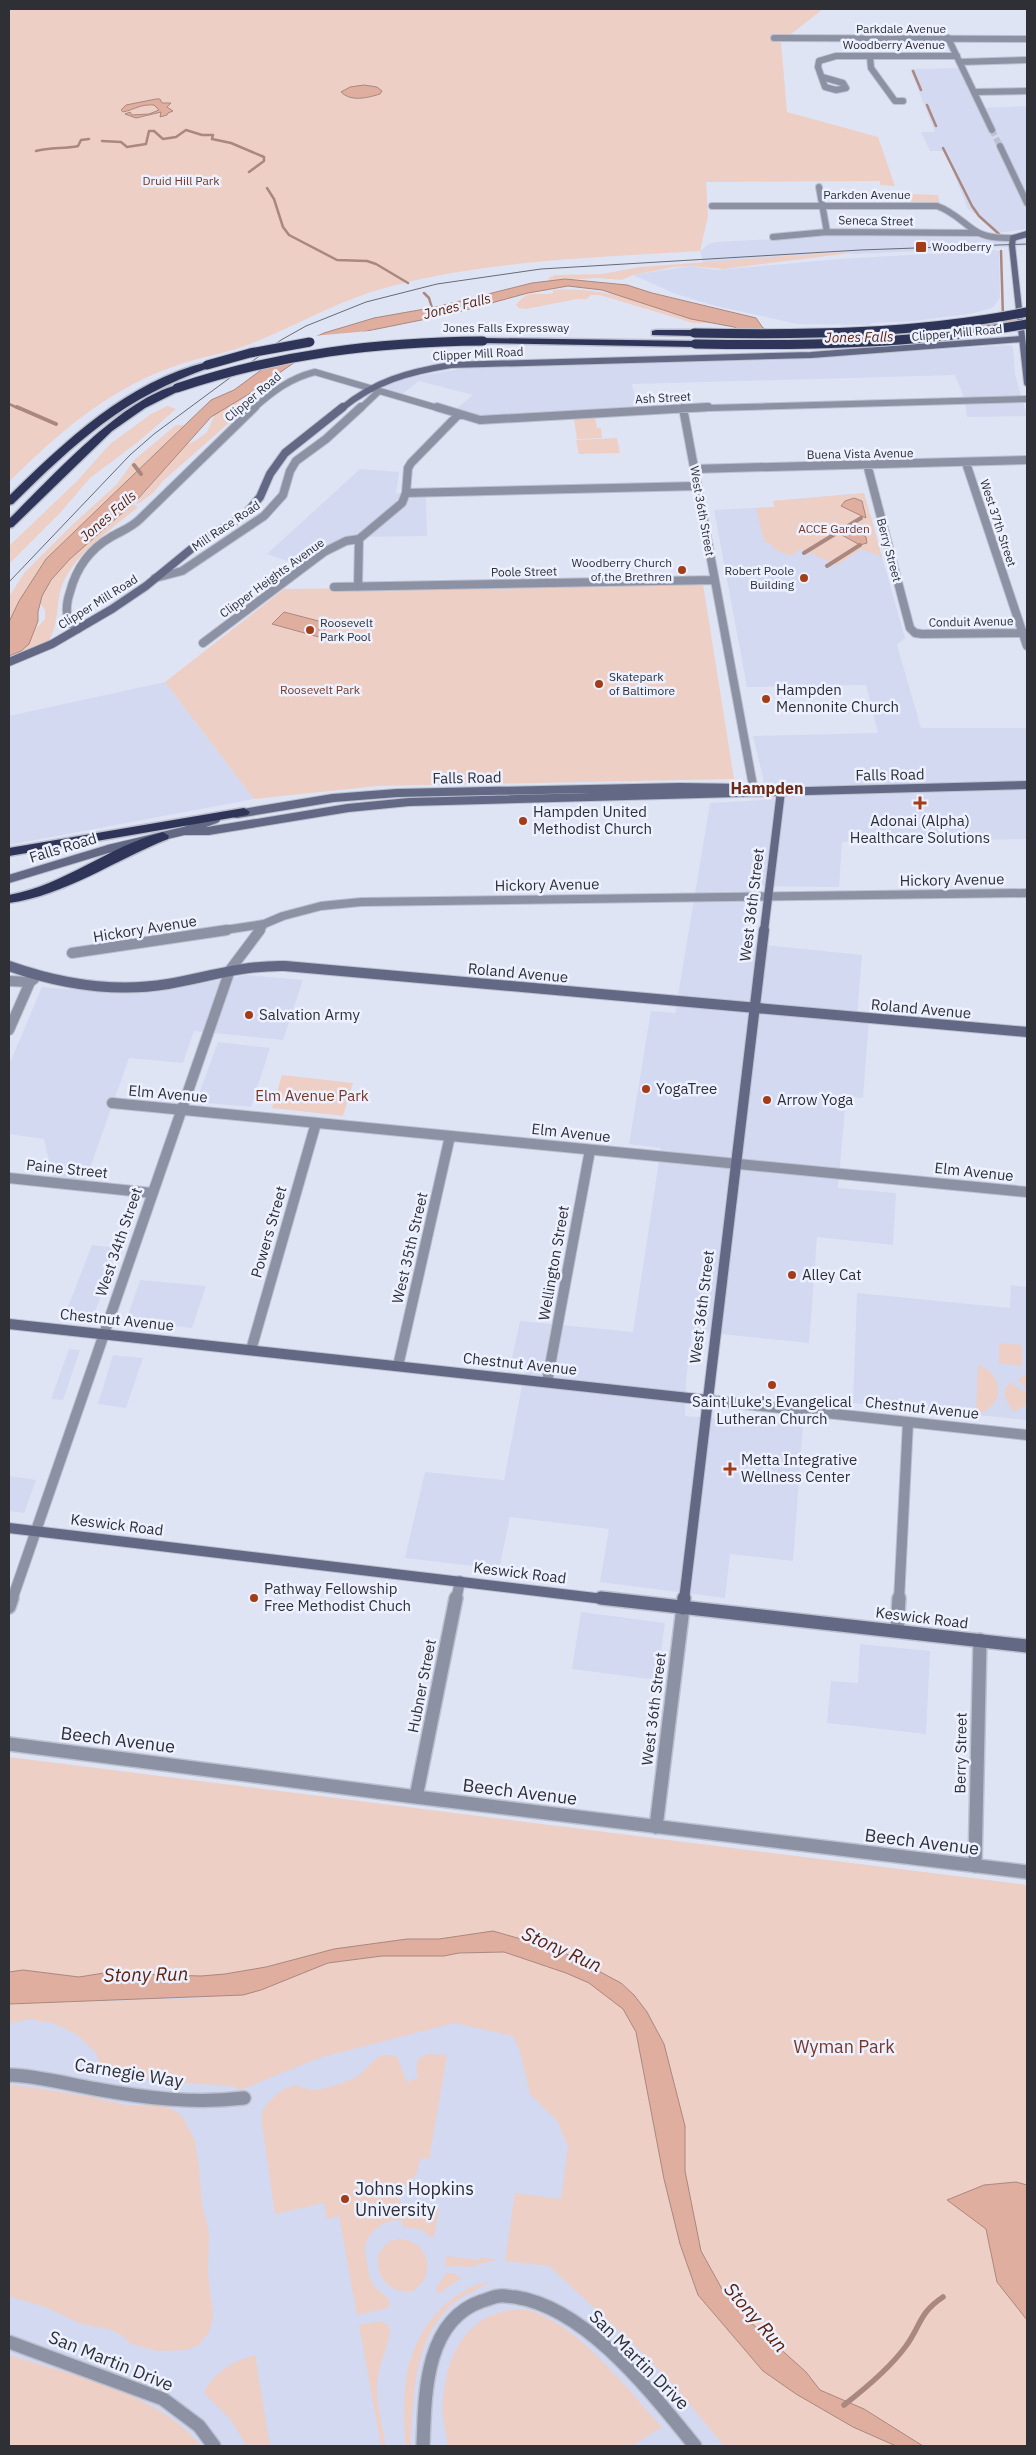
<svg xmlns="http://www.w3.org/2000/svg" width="1036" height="2455" font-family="'IBM Plex Sans',sans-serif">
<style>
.built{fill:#d2d9f1}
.green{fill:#edcfc5}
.water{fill:#dfae9e;stroke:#aa887f}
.pier{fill:#dfe4f5}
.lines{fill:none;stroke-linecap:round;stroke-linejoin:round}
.stream-far2{stroke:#aa887f;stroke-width:2.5}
.stream-far1{stroke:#aa887f;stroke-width:4}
.stream{stroke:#aa887f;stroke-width:5.5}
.street-tunnel{stroke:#bcc0cf;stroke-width:6;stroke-dasharray:6 3;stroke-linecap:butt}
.street-far3-casing{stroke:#bcc0cf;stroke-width:8}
.street-far2-casing{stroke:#bcc0cf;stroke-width:10}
.street-far1-casing{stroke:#bcc0cf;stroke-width:12}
.street-casing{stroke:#bcc0cf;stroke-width:16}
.secondary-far3-casing{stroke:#bcc0cf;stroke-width:8}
.secondary-far2-casing{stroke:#bcc0cf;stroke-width:10}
.secondary-far1-casing{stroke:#bcc0cf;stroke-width:12}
.secondary-casing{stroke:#bcc0cf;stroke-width:16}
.highway-casing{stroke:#bcc0cf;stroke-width:3}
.street-far3{stroke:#8c91a3;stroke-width:6}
.street-far2{stroke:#8c91a3;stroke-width:8}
.street-far1{stroke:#8c91a3;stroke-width:10}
.street{stroke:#8c91a3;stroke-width:13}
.secondary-far3{stroke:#636984;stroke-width:6}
.secondary-far2{stroke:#636984;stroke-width:8}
.secondary-far1{stroke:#636984;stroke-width:10}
.secondary{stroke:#636984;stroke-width:13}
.highway{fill:#2f3558;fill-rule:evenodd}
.tram{stroke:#686b75;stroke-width:1}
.highway-bridge-casing{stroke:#bcc0cf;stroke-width:11;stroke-linecap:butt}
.highway-bridge{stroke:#2f3558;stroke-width:9}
.poi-dot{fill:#a43d17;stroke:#edf1ff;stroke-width:2}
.labels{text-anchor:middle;stroke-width:5;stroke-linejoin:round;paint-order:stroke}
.far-street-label{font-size:12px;fill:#2e3036;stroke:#edf1ff}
.far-park-label{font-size:12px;fill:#753824;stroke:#edf1ff}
.far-poi-label{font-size:12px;fill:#2e3036;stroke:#edf1ff;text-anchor:start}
.far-water-label{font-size:14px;font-style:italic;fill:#5d220d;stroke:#edf1ff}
.poi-label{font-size:15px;fill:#2e3036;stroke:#edf1ff;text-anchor:start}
.street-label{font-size:15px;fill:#2e3036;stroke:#edf1ff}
.park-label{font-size:15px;fill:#753824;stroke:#edf1ff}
.neighbourhood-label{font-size:16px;font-weight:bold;fill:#6b2912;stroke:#edf1ff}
.near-street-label{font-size:18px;fill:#2e3036;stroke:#edf1ff}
.near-park-label{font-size:18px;fill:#753824;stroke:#edf1ff}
.near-poi-label{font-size:18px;fill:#2e3036;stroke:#edf1ff;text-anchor:start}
.near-water-label{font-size:19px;font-style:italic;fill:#5d220d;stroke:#edf1ff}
</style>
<rect width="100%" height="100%" fill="#dfe4f5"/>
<path class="built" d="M962,68L982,108L1027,106V229L997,233L989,223L968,209L945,151H930L921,132H935L910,69Z
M825,233L976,234L996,240L1027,239V246L854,254L840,252L703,263L700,251L709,244L717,242L795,238Z
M994,250L999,251L1000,298L992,308L970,314L914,321L873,323L869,325L798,324L716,306L676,294L633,275L691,266L716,270L840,259Z
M1010,345L1013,347L1015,374L1027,416L967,417L965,400L955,375L632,384L637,406L483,416L456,409L473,395L419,381L402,394L385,389L383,387L397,380L466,368L782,360Z
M360,469L399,472L396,493H426L427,536L351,537L336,541L298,565L267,554Z
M864,493L905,638L897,645L921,728H1027V839L842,842L839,887L752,886L746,943L862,955L857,1017L869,1018L863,1098L846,1096L838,1188L896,1193L893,1245L817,1237L809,1343L692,1331L686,1381L685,1416L803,1425L793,1561L730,1554L725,1598L600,1582L609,1529L510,1517L499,1569L405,1558L425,1472L504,1480L526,1365L511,1363L520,1321L633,1332L661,1148L629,1144L651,1011L675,1013L710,803L764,800V782L753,736L878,733L866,685L747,687L714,510L774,507L773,501Z
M165,682L254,799L9,845V716Z
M247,975L303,980L283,1040L194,1031L183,1063L129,1058L84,1185L54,1182L44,1139L9,1134V1065L42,987L133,994L155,992Z
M218,1042L270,1048L251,1107L196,1102Z
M92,1245L118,1248L94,1315L66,1312Z
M140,1280L206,1286L192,1328L126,1321Z
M1011,1285L1027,1287V1420L853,1403L857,1293L1010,1308Z
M69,1349L80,1350L63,1400L51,1399Z
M113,1355L143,1358L126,1408L98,1404Z
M9,1476L36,1480L24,1513L9,1511Z
M581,1612L665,1623L657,1680L572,1669Z
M860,1644L930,1651L926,1734L827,1723L831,1681L858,1683Z
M479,1939L916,2446H9V1991Z"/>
<path class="green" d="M9,9H823L781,42L787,112L878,137L895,186L880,185V181L706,182L708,216L700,251C592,258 475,260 371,292C329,306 291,328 250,344C228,353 204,356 181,364C112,386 59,432 9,482Z
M909,194L938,195L940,205L912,204Z
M840,252L850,253L723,269L691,266L674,267L633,275L622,280L596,278L550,281L548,278L555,275L602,274L640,267Z
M553,290C607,286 660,307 711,323H693L600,295H591L587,299H577L526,309L519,308L516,305C529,287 536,297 553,293Z
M241,398L244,401L239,414L163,481L153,493L138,504L136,503L185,445L195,441L207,432L215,414Z
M167,406L176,409L138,442L90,478L61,512L9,564V546L77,481L110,444L151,414Z
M595,417L597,428H601L602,438L577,439L574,419Z
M176,425H183L184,427L70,545L9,645V597L24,573L72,525L117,484L134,460Z
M617,438L620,453L579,454L576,440Z
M864,493L882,557L861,549L837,565L801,549L790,556L772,548L774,546L764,541L756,508L775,507L773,501Z
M129,505H135L138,507C112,529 77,552 63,583C55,602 60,624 48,642L18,656L14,651L45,619V610L40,603L41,596L52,572Z
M703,584L734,779L377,786L254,799L165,682L284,589Z
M282,1075L353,1083L343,1116L272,1108Z
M999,1343L1022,1345V1366L999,1363Z
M978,1365C992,1369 1003,1385 996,1400C993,1406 986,1410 981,1414H976Z
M1027,1374V1405L1013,1412L1004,1395L1006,1387L1011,1383L1024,1392L1027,1388L1017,1380Z
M9,1757L1027,1885V2446H916L818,2398L700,2272L656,2055L619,1995L538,1953L393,1948L270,1976L9,1991Z
M504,1952C544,1963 594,1977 623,2009C640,2028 640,2057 647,2081C672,2163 699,2245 725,2327L749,2353L853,2427L896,2446H724L678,2390L642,2352L549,2266L505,2261L515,2193L561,2199L568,2147L558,2122L530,2094L520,2051L513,2036L454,2023L319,2058L240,2090L232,2086L103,2077L96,2053L76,2034L52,2023L28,2019L9,2024V2004L205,1998L292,1978L328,1963L382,1956H444L459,1953Z
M428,2054L447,2055L429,2159L420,2158L417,2173L397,2199L423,2219L433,2208H439L434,2236L431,2238L423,2230L403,2227L402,2221C387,2217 366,2232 365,2249C365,2255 369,2277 372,2283C377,2291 387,2295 390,2303L388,2308L357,2315L339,2216L327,2219L324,2203L275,2214L261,2116C264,2104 284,2084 297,2086C304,2087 308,2090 316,2090C328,2088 345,2083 356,2077C372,2068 374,2049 397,2057L407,2082L418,2078C415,2066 415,2058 428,2054Z
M14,2085L87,2096L125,2105L164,2106L176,2111L184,2119L195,2141L199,2167L202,2205L209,2232L208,2273L213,2315L210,2330L199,2345L186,2350L157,2351L131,2344L121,2335L109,2329L81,2324L45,2307L9,2296V2086Z
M397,2239C428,2239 439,2274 413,2291C378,2298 363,2247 397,2239Z
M446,2256L479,2260L480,2257L497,2260L468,2267L445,2266Z
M446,2273H454L461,2278L438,2294L436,2288Z
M489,2281C478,2291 460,2295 448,2308C412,2345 414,2398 410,2446H405C405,2427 403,2408 405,2389C408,2341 441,2292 489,2281Z
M509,2310C515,2310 523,2309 528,2310C579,2325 627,2389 662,2427L632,2446H448C446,2433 442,2417 443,2403C445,2360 463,2318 509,2310Z
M381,2321L389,2326C392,2339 380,2361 378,2376C374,2400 383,2423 385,2446H381L359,2325Z
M9,2355C71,2375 159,2393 201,2446H9Z
M255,2355L270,2446H247L230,2419L204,2393C213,2372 234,2361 255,2355Z"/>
<path class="water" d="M364,85L377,87L382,91L380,94C367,98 351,102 341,92L350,87Z
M156,99H160L162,103H171L167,107L173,111L168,113L167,115L160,117L161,112L136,118L125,114L130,112L132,115L149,114L159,110L154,105C140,104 136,109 123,112L121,110L126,105Z
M565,279L627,285L652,293L756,318L763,328C800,345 985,326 1027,312V321C943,343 857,345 770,343L759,341L734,327L691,319L602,290L568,286L528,293L451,314L367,331L332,342L308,353L249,394L211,417L137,500L70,559L51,580L42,596L38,612V621L29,644L21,651L9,656V622L19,601L46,559L211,400L234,390L291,348L324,333L374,318L436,307L532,283Z
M854,498L862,501L866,518L841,506L845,501Z
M853,527L866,537L867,543L860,545L840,534Z
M284,612L330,624L319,637L272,624Z
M493,1931L559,1950L621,1983L634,1995L647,2012L664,2044L685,2126V2171L701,2251L722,2289L747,2319L806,2372L820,2390L864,2409L923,2446H896L853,2427L796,2394L763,2371L698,2295L680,2244L664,2179L636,2032L623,2009L589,1983L566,1973L504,1952L459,1953L444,1956H382L328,1963L261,1990L243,1995L9,2004V1972L23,1970L79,1977L104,1973L201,1976L225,1974L266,1967L334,1949L407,1939H439Z
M1016,2182L1027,2185V2320L997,2282L986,2229L947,2200L984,2185Z"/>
<path class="pier" d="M392,329L368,333L333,345L310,355L274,359L290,346L313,336Z"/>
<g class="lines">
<path class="stream-far2" d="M913,71L921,90
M927,105L936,126
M102,141L121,142L127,147L146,144L149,131H154L163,139L176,137L186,130L202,135H213L212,139L231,143L264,157V161L249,172
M943,148L972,206L979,216L999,234
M36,151C50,147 64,149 78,146L81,140L89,139
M267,188L274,199L283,227L289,235L337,260L367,261L376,264L408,283
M1001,251L1003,317
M424,293L429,298L432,308L428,313
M9,404L20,409"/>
<path class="stream-far1" d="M17,407L56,424
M134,465L141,474
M804,553L861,518
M827,566L860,545"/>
<path class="stream" d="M844,2405C866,2388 890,2368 906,2346C921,2325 919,2313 943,2297"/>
<path class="street-tunnel" d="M992,130L1000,146"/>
<defs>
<path id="street-far3" d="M774,38L1027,39
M948,38L992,130
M870,57L871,68L895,101H903
M960,62L1026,60
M822,77L843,83L846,88L836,90L825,87L818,67L819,61L836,56H957
M974,92L1027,91
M1000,146L1027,203
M819,187L827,232
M712,206H937C952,211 961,221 974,230C985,238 1000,238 1013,238
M773,237L827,232L978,233
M253,409C272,392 290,378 315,372L441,409
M360,409L378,392
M673,409L1027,399"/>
<path id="street-far2" d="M437,407L480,420L708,407
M683,408L754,791
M966,463L1027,646
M867,464L910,628L915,633L922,634L1027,633
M694,469L1027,460
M406,493L697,486
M155,578L182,571L264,516L283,495L290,471L296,461L326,439L361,407
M334,587L714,580
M358,587L359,539
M78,629L69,622C65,612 67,601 70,592C76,569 90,549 111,537C121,531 131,528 140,519L255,407
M203,643L324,552L346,541L359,539L402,503L406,493L408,468L411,463L458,415
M218,931L264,924L283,916L321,906L361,902L1027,893
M259,931L264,924"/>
<path id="street-far1" d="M72,953L227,930
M9,981L30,982L34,979
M9,1030L30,982
M112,1103L1027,1192
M9,1178L152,1193
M251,1350L316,1123
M398,1366L450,1136
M547,1382L590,1150
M707,1400L1027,1435
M12,1600L230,970L260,930
M456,1600L460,1581
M899,1600L908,1422"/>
<path id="street" d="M9,1607L12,1598
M897,1630L899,1598
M9,1744L416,1797L1027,1872
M416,1797L456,1598
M656,1827L683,1608
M975,1866L980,1640
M9,2075C39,2076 67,2084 96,2089C145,2098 194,2104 244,2098
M9,2342L163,2399L199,2426L214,2446
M423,2446C425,2396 424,2321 482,2301C487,2300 494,2296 500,2296C504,2295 510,2297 515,2297C587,2308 651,2392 695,2446"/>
<path id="secondary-far3" d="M1027,234L1013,238L1012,245L1027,383
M341,409C375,381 408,372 451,365L811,355L1021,339"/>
<path id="secondary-far2" d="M9,662L52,644L112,609L146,586L201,541L244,516L260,497L270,474L285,453L343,407
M237,814L333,798L397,793L680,787L746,788
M184,831H208L348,808L409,802L1027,785
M9,879L108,849L184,831L216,819
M764,931L781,791"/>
<path id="secondary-far1" d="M9,966C60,984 114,993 168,984C207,977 244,965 285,966L1027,1032
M9,1324L707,1400
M9,1528L612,1600
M684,1600L764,930"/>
<path id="secondary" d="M601,1598L1027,1646
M683,1608L684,1598"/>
<path id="highway" d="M656,330H694L699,333L694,336L652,335V331Z
M483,338L695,341L700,344L695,347L479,343V339Z
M207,362L211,363V367C123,398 77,441 13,504L9,505V496C66,440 127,382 207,362Z
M177,385L182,388L181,390L145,408L112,431L13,527L9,528V519C51,478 120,400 177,385Z
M244,808L250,812L248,815L9,856V848Z
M163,832L169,836L168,839C115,860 66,895 9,903V895C65,885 109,846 163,832Z"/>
</defs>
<use href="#street-far3" class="street-far3-casing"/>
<use href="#street-far2" class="street-far2-casing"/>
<use href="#street-far1" class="street-far1-casing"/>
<use href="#street" class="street-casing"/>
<use href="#secondary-far3" class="secondary-far3-casing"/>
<use href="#secondary-far2" class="secondary-far2-casing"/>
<use href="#secondary-far1" class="secondary-far1-casing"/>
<use href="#secondary" class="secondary-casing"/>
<use href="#highway" class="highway-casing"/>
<use href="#street-far3" class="street-far3"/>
<use href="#street-far2" class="street-far2"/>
<use href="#street-far1" class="street-far1"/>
<use href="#street" class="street"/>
<use href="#secondary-far3" class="secondary-far3"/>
<use href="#secondary-far2" class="secondary-far2"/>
<use href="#secondary-far1" class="secondary-far1"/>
<use href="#secondary" class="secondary"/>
<use href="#highway" class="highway"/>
<path class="tram" d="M9,582L130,455L154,434L281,340L306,326L366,302L437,284L541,269L860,250L1027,244"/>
<defs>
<path id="highway-bridge" d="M694,333C806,335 916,334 1027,312
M695,344C807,346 917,344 1027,324
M207,365L250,353L310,342
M177,388C279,354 376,342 483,341"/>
</defs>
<use href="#highway-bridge" class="highway-bridge-casing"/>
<use href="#highway-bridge" class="highway-bridge"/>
</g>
<g class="poi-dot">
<rect x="915" y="241" width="12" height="12" rx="2.5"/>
<circle cx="682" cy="570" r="5"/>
<circle cx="804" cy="578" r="5"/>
<circle cx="310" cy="630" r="5"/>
<circle cx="599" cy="684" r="5"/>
<circle cx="766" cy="699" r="5"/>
<path d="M917.5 795.5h5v5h5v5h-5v5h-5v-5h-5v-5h5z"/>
<circle cx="523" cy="821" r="5"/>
<circle cx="249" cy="1015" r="5"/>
<circle cx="646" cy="1089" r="5"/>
<circle cx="767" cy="1100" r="5"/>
<circle cx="792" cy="1275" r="5"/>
<circle cx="772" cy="1385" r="5"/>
<path d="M727.5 1461.5h5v5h5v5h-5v5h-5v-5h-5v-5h5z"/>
<circle cx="254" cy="1598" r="5"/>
<circle cx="345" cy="2199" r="5"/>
</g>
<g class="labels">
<g class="far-street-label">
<text x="901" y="33">Parkdale Avenue</text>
<text x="894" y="49">Woodberry Avenue</text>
<text x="867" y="199">Parkden Avenue</text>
<text transform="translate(876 221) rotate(1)" y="4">Seneca Street</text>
<text x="506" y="332">Jones Falls Expressway</text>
<text transform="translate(957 333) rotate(-5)" y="4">Clipper Mill Road</text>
<text transform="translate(478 354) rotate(-3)" y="4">Clipper Mill Road</text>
<text transform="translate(253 397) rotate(-40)" y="4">Clipper Road</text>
<text transform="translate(663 398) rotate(-3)" y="4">Ash Street</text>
<text transform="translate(860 454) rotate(-1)" y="4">Buena Vista Avenue</text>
<text transform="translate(702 511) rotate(80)" y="4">West 36th Street</text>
<text transform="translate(998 523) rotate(72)" y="4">West 37th Street</text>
<text transform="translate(226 526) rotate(-34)" y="4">Mill Race Road</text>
<text transform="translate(889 550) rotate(75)" y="4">Berry Street</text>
<text transform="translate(524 572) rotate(-1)" y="4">Poole Street</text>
<text transform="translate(272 578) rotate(-36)" y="4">Clipper Heights Avenue</text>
<text transform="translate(98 602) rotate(-32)" y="4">Clipper Mill Road</text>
<text transform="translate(971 622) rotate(-1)" y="4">Conduit Avenue</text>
</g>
<g class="far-park-label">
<text x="181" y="185">Druid Hill Park</text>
<text x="834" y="533">ACCE Garden</text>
<text x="320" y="694">Roosevelt Park</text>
</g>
<g class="far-poi-label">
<text x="932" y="251">Woodberry</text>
<text x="672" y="567" text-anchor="end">Woodberry Church<tspan x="672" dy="14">of the Brethren</tspan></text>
<text x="794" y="575" text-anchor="end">Robert Poole<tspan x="794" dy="14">Building</tspan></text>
<text x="320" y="627">Roosevelt<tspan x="320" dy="14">Park Pool</tspan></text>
<text x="609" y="681">Skatepark<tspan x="609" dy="14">of Baltimore</tspan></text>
</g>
<g class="far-water-label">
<text transform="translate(457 306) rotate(-14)" y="5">Jones Falls</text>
<text transform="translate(859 337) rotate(-1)" y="5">Jones Falls</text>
<text transform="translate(108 516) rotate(-41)" y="5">Jones Falls</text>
</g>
<g class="poi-label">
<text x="776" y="695">Hampden<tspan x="776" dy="17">Mennonite Church</tspan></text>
<text x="533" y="817">Hampden United<tspan x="533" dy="17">Methodist Church</tspan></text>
<text x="920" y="826" text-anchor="middle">Adonai (Alpha)<tspan x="920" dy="17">Healthcare Solutions</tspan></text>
<text x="259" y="1020">Salvation Army</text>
<text x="656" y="1094">YogaTree</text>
<text x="777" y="1105">Arrow Yoga</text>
<text x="802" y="1280">Alley Cat</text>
<text x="772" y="1407" text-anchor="middle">Saint Luke's Evangelical<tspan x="772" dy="17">Lutheran Church</tspan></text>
<text x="741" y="1465">Metta Integrative<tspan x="741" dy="17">Wellness Center</tspan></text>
<text x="264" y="1594">Pathway Fellowship<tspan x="264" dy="17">Free Methodist Chuch</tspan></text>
</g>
<g class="street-label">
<text transform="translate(890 775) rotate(-1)" y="5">Falls Road</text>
<text transform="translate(467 778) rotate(-1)" y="5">Falls Road</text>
<text transform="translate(63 848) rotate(-17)" y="5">Falls Road</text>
<text transform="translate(952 880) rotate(-1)" y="5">Hickory Avenue</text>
<text transform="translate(547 885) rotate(-1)" y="5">Hickory Avenue</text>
<text transform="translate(752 905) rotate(-83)" y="5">West 36th Street</text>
<text transform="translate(145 929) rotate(-9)" y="5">Hickory Avenue</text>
<text transform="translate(518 973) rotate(5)" y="5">Roland Avenue</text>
<text transform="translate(921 1009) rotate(5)" y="5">Roland Avenue</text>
<text transform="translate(168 1094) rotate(5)" y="5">Elm Avenue</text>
<text transform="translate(571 1133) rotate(6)" y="5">Elm Avenue</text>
<text transform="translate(67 1169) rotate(6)" y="5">Paine Street</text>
<text transform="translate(974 1172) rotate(6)" y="5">Elm Avenue</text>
<text transform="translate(269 1232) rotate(-74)" y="5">Powers Street</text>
<text transform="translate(119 1242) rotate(-71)" y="5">West 34th Street</text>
<text transform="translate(410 1248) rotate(-77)" y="5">West 35th Street</text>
<text transform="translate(554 1263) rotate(-80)" y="5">Wellington Street</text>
<text transform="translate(702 1307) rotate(-83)" y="5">West 36th Street</text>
<text transform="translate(117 1320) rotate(6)" y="5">Chestnut Avenue</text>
<text transform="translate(520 1364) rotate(6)" y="5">Chestnut Avenue</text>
<text transform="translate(922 1408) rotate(6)" y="5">Chestnut Avenue</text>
<text transform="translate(117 1525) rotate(7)" y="5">Keswick Road</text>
<text transform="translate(520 1573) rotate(7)" y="5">Keswick Road</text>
<text transform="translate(922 1618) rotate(7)" y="5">Keswick Road</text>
<text transform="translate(422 1686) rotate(-79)" y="5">Hubner Street</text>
<text transform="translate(654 1709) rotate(-83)" y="5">West 36th Street</text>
<text transform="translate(961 1753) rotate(-89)" y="5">Berry Street</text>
</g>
<g class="park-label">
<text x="312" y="1101">Elm Avenue Park</text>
</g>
<g class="neighbourhood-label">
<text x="767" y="794">Hampden</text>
</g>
<g class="near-street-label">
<text transform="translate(118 1740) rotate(7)" y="6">Beech Avenue</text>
<text transform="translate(520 1792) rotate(7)" y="6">Beech Avenue</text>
<text transform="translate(922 1842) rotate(7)" y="6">Beech Avenue</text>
<text transform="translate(129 2073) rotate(9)" y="6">Carnegie Way</text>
<text transform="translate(639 2360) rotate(45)" y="6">San Martin Drive</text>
<text transform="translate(111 2361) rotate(22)" y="6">San Martin Drive</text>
</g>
<g class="near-park-label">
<text x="844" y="2053">Wyman Park</text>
</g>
<g class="near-poi-label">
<text x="355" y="2195">Johns Hopkins<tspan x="355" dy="21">University</tspan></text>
</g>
<g class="near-water-label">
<text transform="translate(562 1949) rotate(24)" y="7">Stony Run</text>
<text transform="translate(146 1974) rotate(-1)" y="7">Stony Run</text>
<text transform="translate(756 2317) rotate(49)" y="7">Stony Run</text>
</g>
</g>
<rect width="1036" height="2455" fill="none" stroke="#2e3036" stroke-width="20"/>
</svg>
